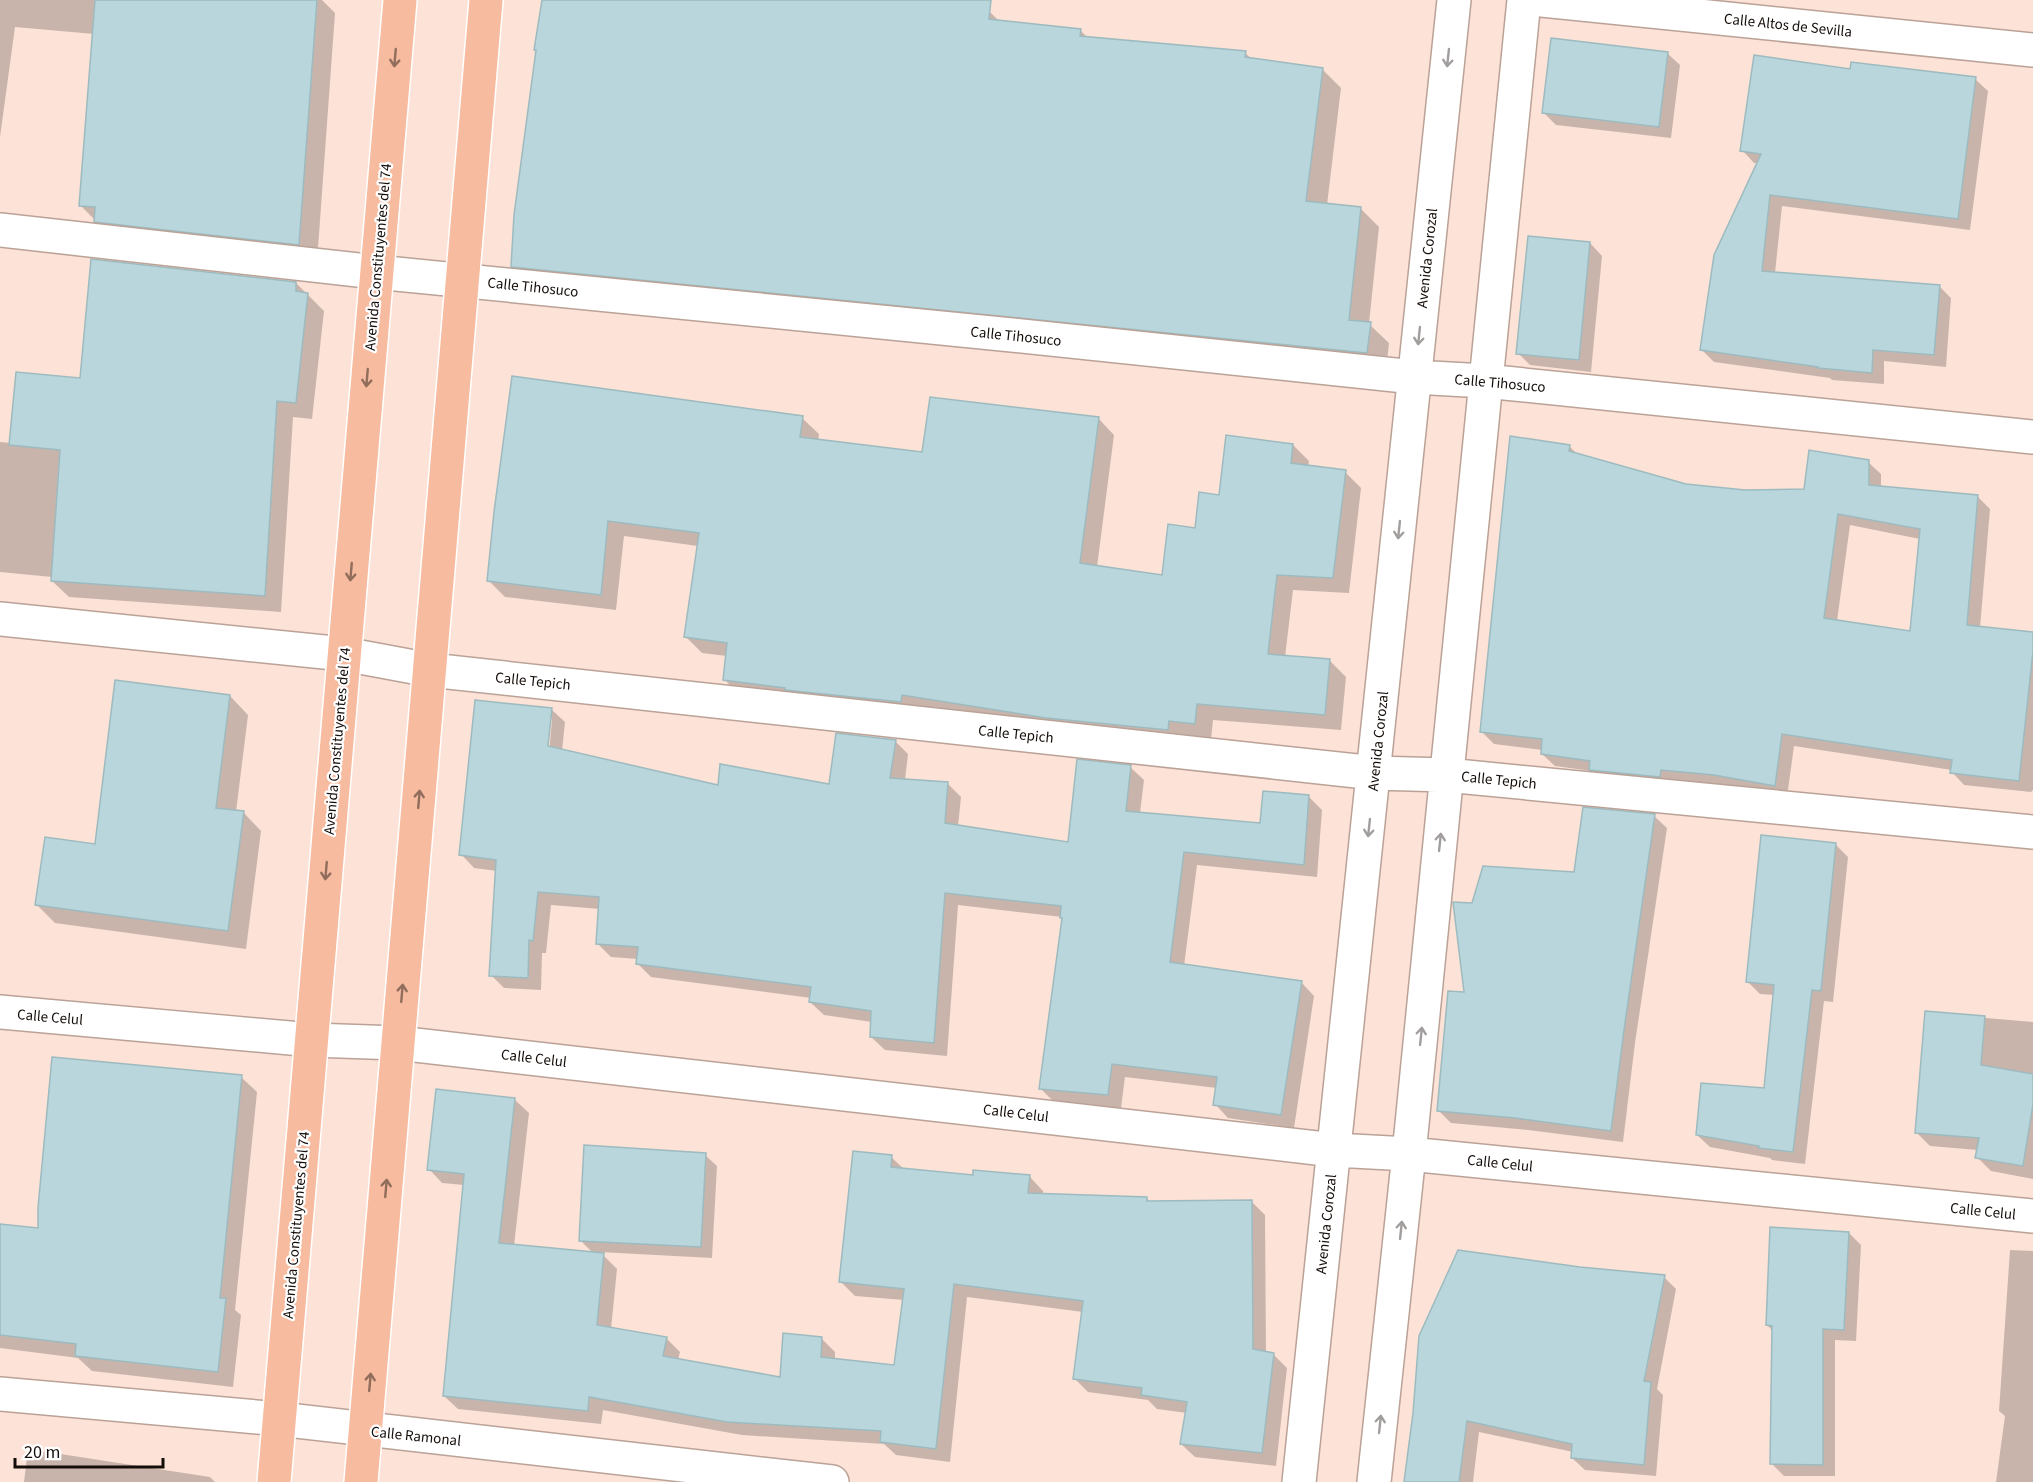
<svg xmlns="http://www.w3.org/2000/svg" width="2033" height="1482" font-family="'Source Sans 3',sans-serif">
<style>
.shadow{fill:#0003;fill-rule:evenodd}
.building{fill:#b8d6db;stroke:#9dbbbf;stroke-width:1.5;fill-rule:evenodd}
.lines{fill:none;stroke-linecap:round;stroke-linejoin:round}
.minor-casing{stroke:#baa297;stroke-width:36}
.major-casing{stroke:#fff;stroke-width:36}
.minor{stroke:#fff;stroke-width:33}
.major{stroke:#f7bb9f;stroke-width:33}
.oneway{stroke:#916d5c}
.oneway2{stroke:#a19e9d}
.labels{text-anchor:middle;stroke-width:4.5;stroke-linejoin:round;paint-order:stroke}
.street-label{font-size:15px;fill:#150d09;stroke:#fff}
</style>
<rect width="100%" height="100%" fill="#fce2d7"/>
<path class="shadow" d="M0,0H322L335,13L317,262L114,239L80,205L94,34L15,27L0,137Z
M543,0H884L989,11L1000,22L1080,30L1088,38L1245,53L1252,59L1322,69L1341,88L1327,205L1361,209L1379,227L1369,324L1389,343L1386,371L531,285L512,266L537,52L535,50Z
M1667,53L1680,65L1671,138L1556,125L1543,112Z
M1852,71L1975,79L1988,91L1970,230L1782,206L1775,273L1939,286L1951,298L1946,367L1884,361V384L1832,380L1830,378L1714,362L1702,350L1758,163H1754L1742,150Z
M1590,243L1602,256L1591,372L1530,365L1518,353Z
M296,283L324,311L312,419L293,417L281,612L69,597L52,581V577L0,572V442L11,443L81,379Z
M802,418L819,434L818,441L923,454L1098,418L1114,435L1097,567L1163,576L1220,496L1293,445L1309,461L1308,467L1345,472L1361,488L1349,593L1293,590L1285,657L1330,661L1346,677L1341,730L1213,720L1211,739L741,696L725,680L727,656L702,653L686,637L698,546L624,536L616,610L505,597L489,581Z
M1569,446L1577,454L1685,485L1745,491L1805,490L1868,462L1881,474V487L1977,496L1990,509L1980,628L2033,633V790L2031,792L1964,785L1952,772V770L1794,746L1787,797L1603,782L1592,771L1555,766L1542,754L1543,750L1494,744L1482,732ZM1850,525L1920,539L1912,632L1837,621Z
M230,696L248,715L236,812H243L261,831L246,949L55,923L37,905L96,846Z
M551,709L565,722L562,751L719,787L830,786L895,741L908,754L905,780L948,784L961,797L958,826L1070,844L1130,767L1144,780L1140,813L1261,825L1308,796L1322,810L1317,877L1197,865L1184,966L1301,982L1314,996L1294,1128L1228,1118L1215,1104L1217,1088L1125,1077L1121,1108L1054,1102L1041,1089L1064,919L1062,917L958,905L947,1056L885,1050L871,1037L872,1022L824,1015L810,1002L811,998L651,977L637,963L638,959L611,957L598,944L600,909L551,905L546,953H542L541,990L504,988L491,975L497,871L474,868L461,854ZM549,719H552L549,754H546Z
M1654,816L1667,828L1635,1043L1623,1142L1528,1130L1451,1123L1439,1111L1466,994L1473,905L1575,874Z
M1836,845L1848,857L1833,1002L1824,1001L1805,1164L1772,1160L1770,1158L1710,1147L1697,1135L1765,1090L1774,995L1760,994L1747,981Z
M1927,1013L2033,1022V1179L1991,1171L1977,1157L1978,1150L1930,1146L1916,1132Z
M241,1077L257,1092L235,1310L241,1315L233,1387L92,1371L78,1358L0,1348V1225L40,1230Z
M515,1100L529,1113L514,1246L594,1254L580,1240L705,1155L717,1166L712,1258L600,1252L617,1269L611,1329L666,1338L680,1352L678,1360L782,1379L821,1338L835,1352V1360L896,1366L904,1300L855,1296L841,1282L891,1157L904,1169L974,1176L1030,1177L1043,1191V1195L1146,1198L1150,1202L1251,1201L1265,1215L1266,1353L1273,1354L1287,1368L1276,1466L1195,1457L1181,1444L1187,1413L1157,1409L1148,1400L1088,1392L1075,1379L1083,1312L967,1297L950,1462L896,1455L884,1444L742,1435L603,1410L601,1424L458,1409L444,1396L464,1185L442,1183L429,1169Z
M1849,1233L1861,1245L1856,1341L1835,1340V1476H1784L1771,1463L1773,1331L1767,1325Z
M2010,1250L2033,1251V1482H1996L2005,1416L1999,1411Z
M1580,1268L1664,1277L1676,1289L1657,1389L1663,1395L1656,1476L1585,1470L1572,1458L1573,1452L1479,1432L1473,1482H1406Z
M28,1449L210,1477L215,1482H24Z"/>
<path class="building" d="M95,0H317L299,245L94,222L95,207L79,206Z
M542,0H991L989,19L1081,29L1080,36L1246,51L1245,57L1323,68L1306,201L1361,207L1349,320L1371,322L1367,353L511,267L514,215L536,50H534Z
M1551,38L1668,52L1659,127L1542,113Z
M1754,55L1850,69L1851,62L1976,77L1958,219L1770,195L1762,271L1940,285L1934,355L1873,350L1872,373L1818,368V367L1700,350L1714,255L1761,154L1740,151Z
M1528,236L1590,242L1579,360L1516,354Z
M91,259L296,282V291L308,293L296,403L277,401L265,596L51,581L60,450L9,445L16,372L80,378Z
M512,376L803,416L800,437L922,452L930,397L1099,417L1080,563L1162,575L1168,524L1195,528L1199,492L1219,495L1226,435L1293,444L1291,463L1346,470L1333,578L1277,575L1268,654L1330,659L1325,715L1197,704L1195,724L1169,721L1168,730L1046,718L902,695L901,702L785,690V688L723,680L727,643L684,637L699,533L608,521L601,595L487,581L494,512Z
M1510,436L1570,445L1569,451L1686,484L1745,490L1804,489L1809,450L1869,460V485L1978,495L1967,625L2033,632V651L2019,781L1950,773L1952,760L1782,734L1775,786L1714,775L1661,770L1660,777L1589,770L1590,761L1541,754L1542,739L1480,732ZM1838,514L1920,529L1910,631L1824,618Z
M115,680L230,695L216,808L244,811L228,931L35,905L45,837L95,844Z
M475,700L552,708L548,746L718,785L720,764L829,784L836,733L896,740L890,778L948,782L945,823L1068,842L1077,759L1131,765L1126,811L1260,823L1263,791L1309,795L1304,865L1184,852L1170,962L1302,981L1281,1115L1213,1105L1217,1077L1112,1064L1108,1095L1039,1089L1062,918H1060L1061,906L945,893L934,1043L870,1037L871,1011L809,1002L811,987L636,964L638,947L596,944L599,897L538,892L533,941L529,940L528,978L489,976L496,860L459,855Z
M1583,807L1655,814L1624,1030L1611,1131L1515,1118L1437,1111L1448,991L1464,992L1453,902L1472,903L1483,866L1574,872Z
M1761,835L1836,843L1821,991L1812,990L1793,1152L1758,1148L1759,1146L1696,1135L1701,1083L1764,1088L1774,985L1746,982Z
M1925,1011L1985,1016L1981,1065L2033,1074V1104L2023,1166L1975,1158L1979,1138L1915,1133Z
M52,1057L242,1075L220,1298H226L218,1372L75,1356L76,1344L0,1335V1224L38,1228V1208Z
M436,1089L515,1098L499,1243L604,1253L597,1325L667,1337L663,1356L780,1377L783,1333L822,1337L821,1357L894,1365L904,1289L839,1282L853,1151L892,1155L891,1167L973,1175V1170L1030,1175L1028,1193L1147,1197V1201L1252,1200L1253,1349L1274,1353L1262,1453L1180,1444L1187,1402L1141,1395L1142,1388L1073,1379L1083,1301L954,1284L936,1449L880,1442L881,1431L727,1422L589,1397L588,1411L443,1396L464,1174L427,1170Z
M584,1145L706,1153L701,1247L579,1241Z
M1770,1227L1849,1232L1844,1330L1823,1329V1465L1770,1464L1772,1326L1766,1325Z
M1458,1250L1580,1267L1665,1275L1644,1381L1651,1382L1644,1465L1571,1458L1572,1444L1467,1421L1459,1482H1404L1413,1413L1419,1336Z"/>
<g class="lines">
<defs>
<path id="minor" d="M1542,0L2033,50
M0,230L376,272L1012,335L1414,377L1485,381L2033,437
M0,619L344,654L430,670L1375,773L1446,775L2033,832
M0,1012L312,1040L398,1043L1334,1150L1409,1154L2033,1216
M0,1394L279,1419L832,1482
M1299,1482L1454,0
M1374,1482L1409,1154L1524,0"/>
<path id="major" d="M274,1482L400,0
M361,1482L486,0"/>
</defs>
<use href="#minor" class="minor-casing"/>
<use href="#major" class="major-casing"/>
<use href="#minor" class="minor"/>
<use href="#major" class="major"/>
</g>
<defs><path id="oneway-shaft" d="M-6 0H5M1.5-3L5.5 0L1.5 3" fill="none" stroke-width="1.6" stroke-linecap="round" stroke-linejoin="round" transform="scale(1.5)"/></defs>
<g class="oneway">
<use href="#oneway-shaft" transform="translate(395 58) rotate(95)"/>
<use href="#oneway-shaft" transform="translate(367 378) rotate(95)"/>
<use href="#oneway-shaft" transform="translate(351 572) rotate(95)"/>
<use href="#oneway-shaft" transform="translate(419 799) rotate(-85)"/>
<use href="#oneway-shaft" transform="translate(326 871) rotate(95)"/>
<use href="#oneway-shaft" transform="translate(402 993) rotate(-85)"/>
<use href="#oneway-shaft" transform="translate(386 1188) rotate(-85)"/>
<use href="#oneway-shaft" transform="translate(370 1382) rotate(-85)"/>
</g>
<g class="oneway2">
<use href="#oneway-shaft" transform="translate(1448 58) rotate(96)"/>
<use href="#oneway-shaft" transform="translate(1419 336) rotate(96)"/>
<use href="#oneway-shaft" transform="translate(1399 530) rotate(96)"/>
<use href="#oneway-shaft" transform="translate(1369 828) rotate(96)"/>
<use href="#oneway-shaft" transform="translate(1440 842) rotate(-84)"/>
<use href="#oneway-shaft" transform="translate(1421 1036) rotate(-84)"/>
<use href="#oneway-shaft" transform="translate(1401 1230) rotate(-84)"/>
<use href="#oneway-shaft" transform="translate(1380 1424) rotate(-84)"/>
</g>
<g class="labels">
<g class="street-label">
<text transform="translate(1788 25) rotate(6)" y="5">Calle Altos de Sevilla</text>
<text transform="translate(378 257) rotate(-85)" y="5">Avenida Constituyentes del 74</text>
<text transform="translate(1427 258) rotate(-84)" y="5">Avenida Corozal</text>
<text transform="translate(533 287) rotate(6)" y="5">Calle Tihosuco</text>
<text transform="translate(1016 336) rotate(6)" y="5">Calle Tihosuco</text>
<text transform="translate(1500 383) rotate(5)" y="5">Calle Tihosuco</text>
<text transform="translate(533 681) rotate(6)" y="5">Calle Tepich</text>
<text transform="translate(1016 734) rotate(6)" y="5">Calle Tepich</text>
<text transform="translate(337 741) rotate(-85)" y="5">Avenida Constituyentes del 74</text>
<text transform="translate(1378 741) rotate(-84)" y="5">Avenida Corozal</text>
<text transform="translate(1499 780) rotate(6)" y="5">Calle Tepich</text>
<text transform="translate(50 1017) rotate(5)" y="5">Calle Celul</text>
<text transform="translate(534 1058) rotate(7)" y="5">Calle Celul</text>
<text transform="translate(1016 1113) rotate(7)" y="5">Calle Celul</text>
<text transform="translate(1500 1163) rotate(6)" y="5">Calle Celul</text>
<text transform="translate(1983 1211) rotate(6)" y="5">Calle Celul</text>
<text transform="translate(1326 1224) rotate(-84)" y="5">Avenida Corozal</text>
<text transform="translate(296 1225) rotate(-85)" y="5">Avenida Constituyentes del 74</text>
<text transform="translate(416 1436) rotate(6)" y="5">Calle Ramonal</text>
</g>
</g>
<path d="M15 1458v9h148v-9" fill="none" stroke="#150d09" stroke-width="3"/>
<text x="24" y="1458" font-size="18" fill="#150d09" stroke="#ffffff" stroke-width="4.5" paint-order="stroke">20 m</text>
</svg>
